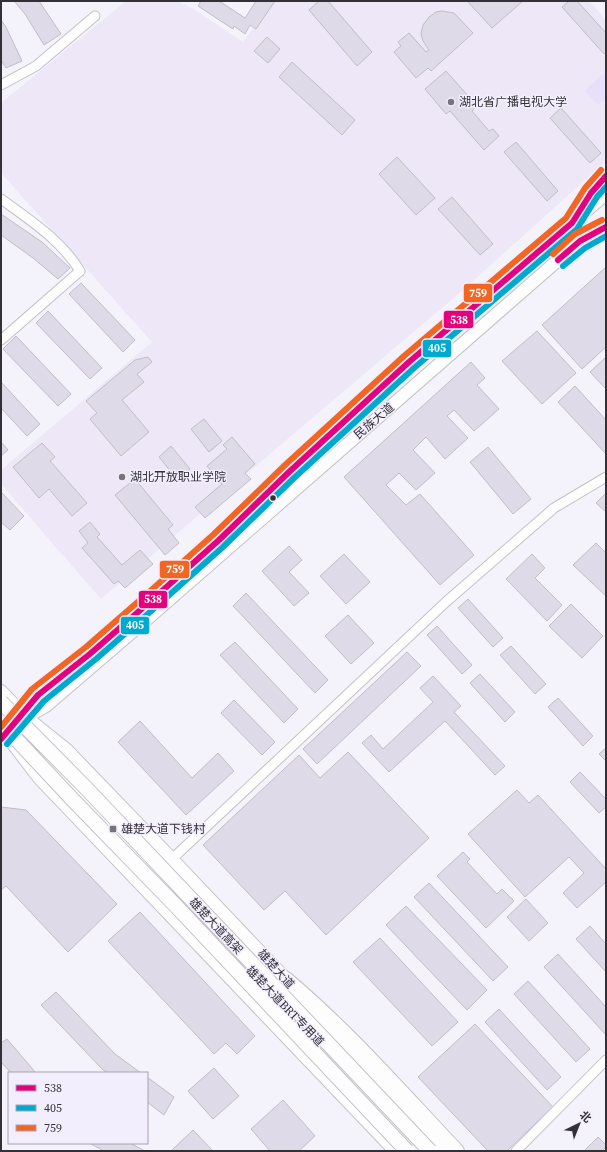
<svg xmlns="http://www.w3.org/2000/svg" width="607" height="1152" font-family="'Source Serif 4','Noto Sans SC',serif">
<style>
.built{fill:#ede7f7}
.green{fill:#e8dff9}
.building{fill:#dedae8;stroke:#c0bec5}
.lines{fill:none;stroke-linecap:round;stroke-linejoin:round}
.minor-casing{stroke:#c3c2c7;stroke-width:11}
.major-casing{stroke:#c3c2c7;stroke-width:14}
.highway-casing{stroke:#c3c2c7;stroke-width:16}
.minor{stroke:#fdfdfe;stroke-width:9}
.major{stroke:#fdfdfe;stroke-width:12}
.highway{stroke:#fdfdfe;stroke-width:14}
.highway-bridge-casing{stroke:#c3c2c7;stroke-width:16;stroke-linecap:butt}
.highway-bridge{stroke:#fdfdfe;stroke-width:14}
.bus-1-casing{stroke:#f3eefd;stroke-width:9}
.bus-2-casing{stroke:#f3eefd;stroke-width:9}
.bus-3-casing{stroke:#f3eefd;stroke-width:9}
.bus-1{stroke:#e5007d;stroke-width:6}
.bus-2{stroke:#00a9ce;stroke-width:6}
.bus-3{stroke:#f26522;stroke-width:6}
.poi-dot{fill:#77757b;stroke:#f3eefd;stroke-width:1.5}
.bus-dot{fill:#333137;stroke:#f3eefd;stroke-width:1.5}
.labels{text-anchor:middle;stroke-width:3;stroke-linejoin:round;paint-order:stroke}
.poi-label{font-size:12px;fill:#333137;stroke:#f3eefd;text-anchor:start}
.street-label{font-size:12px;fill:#333137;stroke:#f3eefd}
.line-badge{stroke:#f3eefd;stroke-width:1.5}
.badge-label{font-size:11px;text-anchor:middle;font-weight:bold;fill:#fff}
</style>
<rect width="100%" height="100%" fill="#f4f2fa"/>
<path class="built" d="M126,1H176L192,8L243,42L273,1H589L606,20V161L463,290L258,464L101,599L1,484V470L152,342L1,173V103Z"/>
<path class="green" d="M606,71V98L598,105L585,91Z"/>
<path class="building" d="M14,1H39L61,34L44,45L25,14Z
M201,1H219L245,18L256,1H275L256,29L250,25L245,34L234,26L233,29L198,6Z
M319,1H328L372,52L357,66L309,10Z
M469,1H523L492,28L468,2Z
M569,1H577L606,33V52L604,54L562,7Z
M442,11L454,13L473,33L431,71L428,68L416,78L394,52L401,46L398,42L409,33L426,52L429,50L423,41L421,34L423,25L429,17L436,12Z
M1,20L6,27L22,61L6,68L1,60Z
M267,37L280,49L268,63L254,51Z
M292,62L355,120L342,135L279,77Z
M446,71L477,106L472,111L489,131L493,129L499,136L484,150L450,111L446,114L425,89Z
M561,108L601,153L590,163L550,118Z
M516,142L558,191L547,201L504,152Z
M397,157L435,198L416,215L379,174Z
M452,197L493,244L480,255L438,209Z
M1,214L42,242L70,268L58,279L33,258L1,235Z
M606,267V347L582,369L542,325Z
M81,283L135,340L123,352L69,294Z
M48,311L102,368L90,379L36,323Z
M537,331L576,373L542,404L502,361Z
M16,336L71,394L58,406L3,349Z
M148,357L152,362L137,374L144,382L122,400L149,432L121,456L90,419L97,413L86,401L135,360Z
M606,357V389L590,372Z
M471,362L485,378L477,385L499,409L474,431L454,410L447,416L468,438L445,459L426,437L413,450L435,473L416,490L399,473L386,485L406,505L420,494L474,555L440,585L344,477Z
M1,382L40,424L27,436L1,408Z
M575,386L606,420V454L558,402Z
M204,419L222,441L209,452L191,429Z
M232,437L255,464L245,473L251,479L205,518L195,507L222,484L207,466L227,449L223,445Z
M1,442L8,450L1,456Z
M42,443L55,457L50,461L87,503L72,516L49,489L39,498L13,467Z
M171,446L190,469L177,479L159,457Z
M488,447L531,499L513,514L470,462Z
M135,479L173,525L168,529L179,543L165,555L115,495Z
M1,492L24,516L10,530L1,522Z
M606,493V512L596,503Z
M90,522L100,534L97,537L122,565L140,550L153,564L125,588L118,581L114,584L82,548L88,543L79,531Z
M596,543L606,553V596L573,565Z
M289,546L302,560L289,572L309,593L294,606L262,571Z
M344,554L370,582L346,604L320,576Z
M532,554L545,568L535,578L562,605L547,621L506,579Z
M246,593L328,680L315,693L233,606Z
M468,599L503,638L493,647L458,608Z
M571,604L603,636L582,658L549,626Z
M348,615L374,643L351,664L325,636Z
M437,626L472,665L462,674L427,635Z
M235,642L298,709L284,723L220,655Z
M511,646L546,684L535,694L500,655Z
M407,652L421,666L317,764L303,749Z
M480,674L515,712L505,722L470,683Z
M433,676L461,706L454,712L505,766L495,775L445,721L389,772L362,743L371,735L383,749L433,702L420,688Z
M558,698L593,736L583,746L548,707Z
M234,700L275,742L262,755L221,713Z
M140,721L192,778L218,753L234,771L186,815L118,742Z
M606,748V761L599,754Z
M348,752L429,838L326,935L285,891L264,910L203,845L299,755L320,778Z
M580,772L606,799V807L599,813L570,782Z
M517,790L529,803L538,795L606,869V882L577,908L563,893L584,873L569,857L525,897L468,834Z
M1,807L26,810L117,904L68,952L6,886L1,890Z
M463,852L470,859L467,862L497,894L502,889L514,901L486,928L437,876Z
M429,883L508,967L493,981L414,897Z
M526,899L548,923L529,941L507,917Z
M406,906L487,990L467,1010L386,925Z
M140,912L255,1036L237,1054L226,1043L214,1054L108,941Z
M590,926L606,944V972L576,939Z
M380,938L458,1022L432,1046L353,962Z
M558,954L606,1007V1035L544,967Z
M528,981L590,1049L576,1062L514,994Z
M56,992L115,1054L141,1073H108L102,1069L41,1005Z
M499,1009L561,1077L547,1090L485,1022Z
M475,1024L553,1107L507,1151H488L418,1077Z
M7,1039L36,1073H11L1,1062V1043Z
M214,1068L239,1096L213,1119L188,1091Z
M147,1077L174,1097L164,1115L147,1102Z
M283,1100L315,1136L299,1151H270L251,1129Z
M193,1130L213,1151H171Z
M598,1137L606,1145V1147L602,1151H584Z
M89,1143H130L145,1151H104Z"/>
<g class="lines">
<defs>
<path id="minor" d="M1,85L36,66L95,16
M1,199C30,220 61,240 80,271L1,340
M18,729L167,884
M172,859L447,601L554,508L606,477
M516,1151L606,1060"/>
<path id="major" d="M579,217L606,194
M1,691L26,717L67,750L172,859L286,979L307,1007L443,1151
M21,720L46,706L145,621L580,241L606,227
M1,739L38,695L91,653L153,599L219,540L289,472L409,362L572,223C584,206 589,190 606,176
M13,744L39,778L395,1151"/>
<path id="highway" d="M286,979C348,1031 401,1092 457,1151"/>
</defs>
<use href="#minor" class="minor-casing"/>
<use href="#major" class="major-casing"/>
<use href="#highway" class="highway-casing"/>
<use href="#minor" class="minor"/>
<use href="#major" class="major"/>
<use href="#highway" class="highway"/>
<defs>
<path id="highway-bridge" d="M1,702L86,788L430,1151
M1,723L73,800L176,906L407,1151"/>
</defs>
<use href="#highway-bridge" class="highway-bridge-casing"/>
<use href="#highway-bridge" class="highway-bridge"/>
<defs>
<path id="bus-1" d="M558,260L580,241L606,227
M1,739L38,695L91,653L153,599L219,540L289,472L409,362L572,223L591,193L606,176"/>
<path id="bus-2" d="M563,266L585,248L606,236
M7,744L44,701L96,659L158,605L224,546L294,478L414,368L577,229L597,197L606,187"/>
<path id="bus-3" d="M553,254L575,234L602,220
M1,727L32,689L86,647L148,593L214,534L284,466L404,356L566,218L585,188L601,170"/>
</defs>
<use href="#bus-1" class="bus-1-casing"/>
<use href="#bus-2" class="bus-2-casing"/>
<use href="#bus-3" class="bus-3-casing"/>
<use href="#bus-1" class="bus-1"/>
<use href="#bus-2" class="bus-2"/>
<use href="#bus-3" class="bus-3"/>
</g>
<g class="poi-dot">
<circle cx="451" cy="102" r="4"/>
<circle cx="122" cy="477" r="4"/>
<rect x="109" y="825" width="8" height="8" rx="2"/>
</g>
<circle class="bus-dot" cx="273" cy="498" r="3.5"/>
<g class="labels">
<g class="poi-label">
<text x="459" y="106">湖北省广播电视大学</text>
<text x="130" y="481">湖北开放职业学院</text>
<text x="121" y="833">雄楚大道下钱村</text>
</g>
<g class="street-label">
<text transform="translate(374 421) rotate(-40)" y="4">民族大道</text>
<text transform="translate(216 926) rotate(47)" y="4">雄楚大道高架</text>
<text transform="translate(276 969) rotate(48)" y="4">雄楚大道</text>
<text transform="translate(285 1006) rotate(46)" y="4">雄楚大道BRT专用道</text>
</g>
</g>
<g class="line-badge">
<rect x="463" y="283" width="30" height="20" rx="4" fill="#f26522"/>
<rect x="443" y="310" width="31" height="19" rx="4" fill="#e5007d"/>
<rect x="422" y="339" width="30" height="19" rx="4" fill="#00a9ce"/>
<rect x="159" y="560" width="31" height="19" rx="4" fill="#f26522"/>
<rect x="138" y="590" width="30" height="19" rx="4" fill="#e5007d"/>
<rect x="120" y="616" width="30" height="19" rx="4" fill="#00a9ce"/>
</g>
<g class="badge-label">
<text x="478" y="297">759</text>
<text x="459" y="324">538</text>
<text x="437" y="352">405</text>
<text x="175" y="573">759</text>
<text x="153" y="603">538</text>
<text x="135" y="629">405</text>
</g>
<rect width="607" height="1152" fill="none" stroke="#333137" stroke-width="4"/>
<rect x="8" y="1072" width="140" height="72" fill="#f3eefd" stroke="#a6a2ae"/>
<rect x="16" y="1085" width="20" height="6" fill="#e5007d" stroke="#a6a2ae"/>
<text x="44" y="1092" font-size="12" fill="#333137">538</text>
<rect x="16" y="1105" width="20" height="6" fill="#00a9ce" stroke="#a6a2ae"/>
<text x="44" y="1112" font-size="12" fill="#333137">405</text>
<rect x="16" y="1125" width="20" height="6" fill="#f26522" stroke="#a6a2ae"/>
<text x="44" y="1132" font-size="12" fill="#333137">759</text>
<g transform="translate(579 1124) rotate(43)" stroke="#f3eefd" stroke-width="3" paint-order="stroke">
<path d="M0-3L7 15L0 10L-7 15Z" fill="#333137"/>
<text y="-6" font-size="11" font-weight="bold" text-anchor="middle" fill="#333137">北</text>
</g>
</svg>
